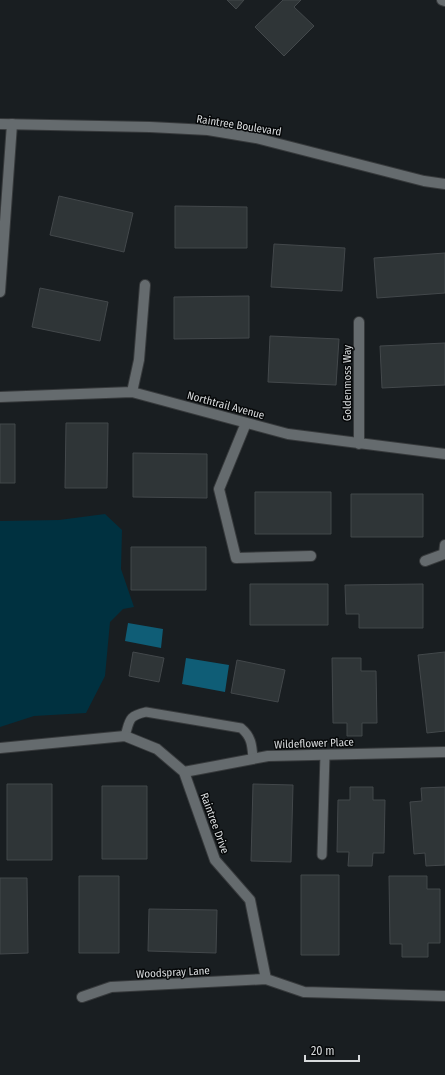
<svg xmlns="http://www.w3.org/2000/svg" width="445" height="1075" font-family="'Fira Sans Condensed',sans-serif">
<style>
.green{fill:#003140}
.water{fill:#0f5d76}
.building{fill:#2f3537;stroke:#43484b}
.lines{fill:none;stroke-linecap:round;stroke-linejoin:round}
.service-casing{stroke:#373a3c;stroke-width:11}
.minor-casing{stroke:#373a3c;stroke-width:12}
.tertiary-casing{stroke:#373a3c;stroke-width:12}
.service{stroke:#656b6e;stroke-width:9}
.minor{stroke:#656b6e;stroke-width:10}
.tertiary{stroke:#656b6e;stroke-width:10}
.labels{text-anchor:middle;stroke-width:3;stroke-linejoin:round;paint-order:stroke}
.street-label{font-size:11px;fill:#d7dadc;stroke:#060809}
</style>
<rect width="100%" height="100%" fill="#191e21"/>
<path class="green" d="M105,514L122,530L121,569L134,607L123,609L110,622L105,676L86,713L34,716L0,727V521L59,520Z"/>
<path class="water" d="M128,623L163,629L161,648L125,641Z
M186,658L229,665L225,692L182,684Z"/>
<path class="building" d="M227,0H244L236,9Z
M283,0H301L294,7L314,26L284,56L255,27Z
M59,196L133,213L124,252L50,235Z
M175,206L247,207V248H175Z
M274,244L345,248L342,291L271,287Z
M445,253V293L377,298L374,258Z
M40,288L108,302L100,341L32,327Z
M249,296V338L174,339V297Z
M270,336L339,339L336,385L268,382Z
M445,343V385L382,388L380,346Z
M66,423H108L107,488H65Z
M0,424H15V483H0Z
M133,453L207,454V498L133,497Z
M255,492H331V534H255Z
M351,494H423V537H351Z
M131,547H206V590H131Z
M250,584H328V625H250Z
M423,584V628H359V614H346L345,585Z
M133,652L164,658L159,682L129,676Z
M445,652V731L427,733L418,655Z
M332,658H361V671H376L377,723H362V736H347V723H333Z
M237,660L285,670L278,702L231,693Z
M7,784H52V860H7Z
M253,784L293,785L291,862L251,861Z
M102,786H147V859H102Z
M350,787H373V800H385L384,853H373L372,866H348L349,852H337L338,800H350Z
M445,787V865L426,866L425,853L414,854L410,802L422,801L421,788Z
M301,875H339V955H301Z
M79,876H119V953H79Z
M389,876H427V889H440V943H428V957H402V944H390Z
M0,878H27L28,953L0,954Z
M149,909L217,910L216,953L148,951Z"/>
<g class="lines">
<defs>
<path id="service" d="M125,736C130,720 128,716 146,712L241,728C252,737 252,746 253,759
M322,855L325,755"/>
<path id="minor" d="M442,0L445,1
M0,292L12,124
M359,322V444
M132,392L139,360L145,285
M0,397L132,392L288,434L445,454
M246,423L219,489L236,558L311,556
M425,561L444,554L445,545
M0,748L125,736L157,749L184,772L215,860L250,900L266,979L304,992L445,996
M184,772L268,756L445,752
M82,997L111,987L266,979"/>
<path id="tertiary" d="M0,124L150,127L208,130L256,138L424,181L445,184"/>
</defs>
<use href="#service" class="service-casing"/>
<use href="#minor" class="minor-casing"/>
<use href="#tertiary" class="tertiary-casing"/>
<use href="#service" class="service"/>
<use href="#minor" class="minor"/>
<use href="#tertiary" class="tertiary"/>
</g>
<g class="labels">
<g class="street-label">
<text transform="translate(239 125) rotate(9)" y="4">Raintree Boulevard</text>
<text transform="translate(347 383) rotate(-90)" y="4">Goldenmoss Way</text>
<text transform="translate(226 405) rotate(15)" y="4">Northtrail Avenue</text>
<text transform="translate(314 743) rotate(-2)" y="4">Wildeflower Place</text>
<text transform="translate(215 823) rotate(70)" y="4">Raintree Drive</text>
<text transform="translate(173 972) rotate(-3)" y="4">Woodspray Lane</text>
</g>
</g>
<path d="M305 1055v6h54v-6" fill="none" stroke="#d7dadc" stroke-width="2"/>
<text x="311" y="1055" font-size="12" fill="#d7dadc" stroke="#060809" stroke-width="3" paint-order="stroke">20 m</text>
</svg>
